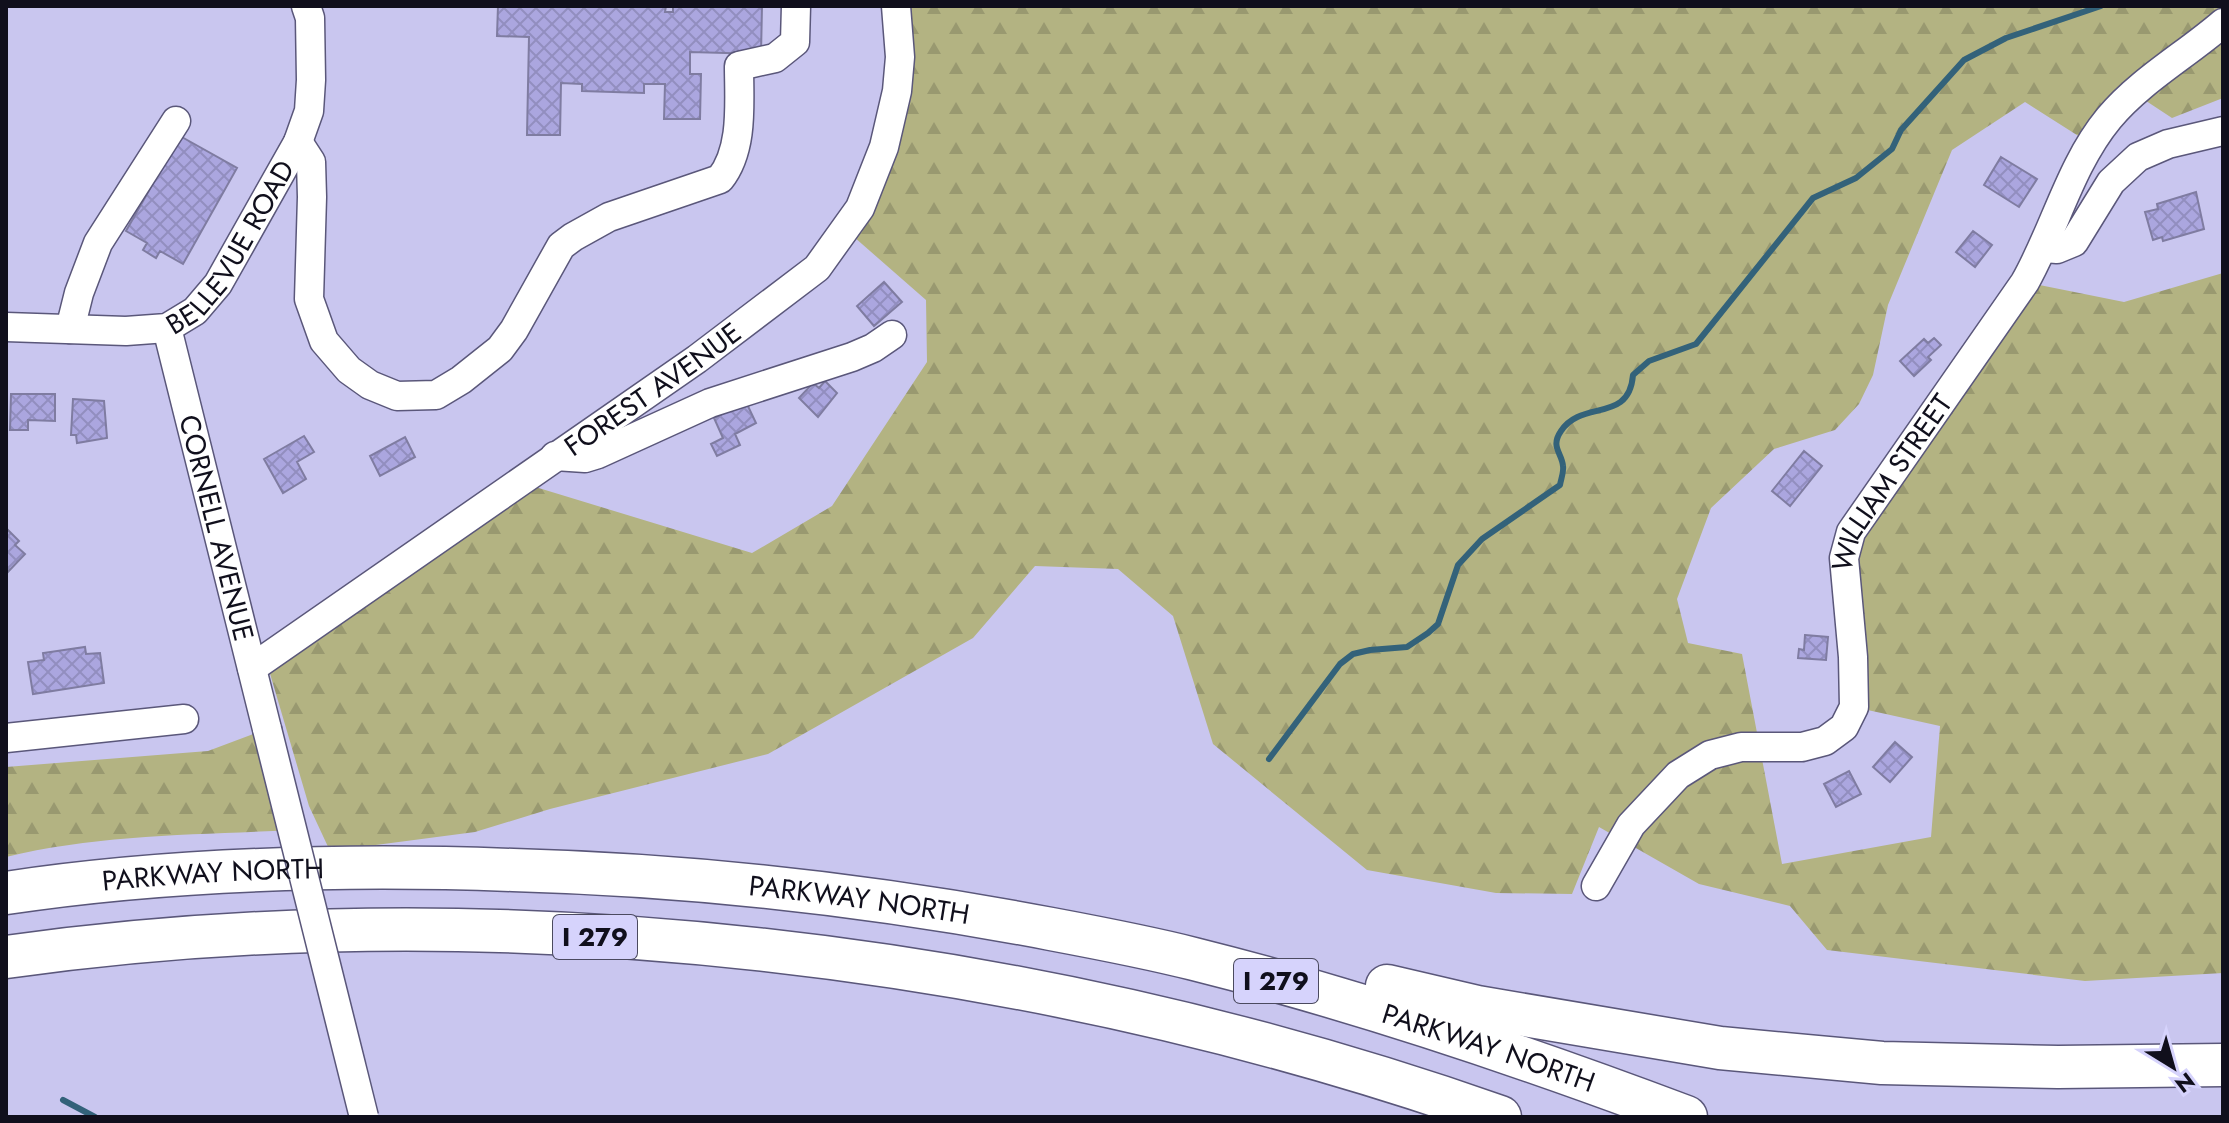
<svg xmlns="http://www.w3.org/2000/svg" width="2229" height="1123" font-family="Jost,sans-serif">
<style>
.forest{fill:url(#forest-firs)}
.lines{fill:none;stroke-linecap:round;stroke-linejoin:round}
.stream{stroke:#33627a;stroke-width:6}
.building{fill:url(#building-cross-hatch);stroke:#7f7ca1;stroke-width:2}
.minor-casing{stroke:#5a577a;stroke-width:31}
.highway-casing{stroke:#5a577a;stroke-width:45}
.minor{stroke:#fff;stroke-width:28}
.highway{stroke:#fff;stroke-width:42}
.minor-bridge-casing{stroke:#5a577a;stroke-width:31;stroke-linecap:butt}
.minor-bridge{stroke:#fff;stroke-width:28}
.labels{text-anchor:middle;stroke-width:6;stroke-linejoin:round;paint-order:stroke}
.shield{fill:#d6d3fc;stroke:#4b4a5f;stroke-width:2}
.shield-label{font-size:26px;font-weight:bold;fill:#100f1c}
.street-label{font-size:28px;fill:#100f1c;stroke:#d6d3fc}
</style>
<defs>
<pattern id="forest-firs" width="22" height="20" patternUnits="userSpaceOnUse" patternTransform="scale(2)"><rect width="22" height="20" fill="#b3b382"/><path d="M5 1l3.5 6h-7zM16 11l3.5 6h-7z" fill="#999970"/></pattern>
<pattern id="building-cross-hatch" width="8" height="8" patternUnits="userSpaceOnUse" patternTransform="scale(2)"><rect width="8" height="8" fill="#aba6df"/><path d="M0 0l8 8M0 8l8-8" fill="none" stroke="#928ebf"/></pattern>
</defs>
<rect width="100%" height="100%" fill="#c9c6ef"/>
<path class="forest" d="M896,6H2223V98L2172,118L2134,93L2091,144L2025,102L1952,150L1888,305L1873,375L1859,404L1835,430L1774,449L1711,508L1677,599L1688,643L1742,654L1782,864L1931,837L1940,726L1854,707L1844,558L2025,282L2124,302L2223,273V973L2085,981L1827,950L1790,906L1699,884L1599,827L1572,894L1496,893L1367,870L1213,744L1173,616L1118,569L1035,566L973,638L768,754L550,809L475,832L330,851L309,806L266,660L519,482L752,553L832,506L927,362L926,300L846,230L884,147Z
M267,729L292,830C196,835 99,834 6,857V767L208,751Z"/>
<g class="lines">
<path class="stream" d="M1269,759L1340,664L1353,654L1370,650L1407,647L1428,633L1438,624L1458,565L1482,539L1560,485C1561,479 1564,472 1563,466C1562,453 1550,447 1561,431C1582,399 1629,424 1633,375L1649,361L1696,344L1813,198L1856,178L1892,149L1901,130L1964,60L2006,38L2101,6
M63,1100L95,1117"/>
</g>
<path class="building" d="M498,6H666L665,12H673V6H762L761,54L690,52V74H701L700,119H664L665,84H644V93L582,91V84L561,83L560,135H527L529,37L497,36Z
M180,136L237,168L183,264L160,251L156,258L143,250L147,243L126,231Z
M2001,157L2037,179L2019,207L1984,185Z
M2196,192L2204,229L2163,241L2162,237L2153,240L2145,212L2158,209L2157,204Z
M1973,231L1992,245L1975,267L1956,252Z
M884,282L902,302L874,326L857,306Z
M1934,338L1941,345L1928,357L1931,360L1914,376L1900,361L1924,339L1928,343Z
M825,381L837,393L818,417L799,398L813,383L819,388Z
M11,394H55V421L28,420V430H10Z
M73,399L104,401L107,438L77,443L76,435H71Z
M746,402L756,423L735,434L740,445L717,456L711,444L723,438L714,418Z
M304,436L314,452L297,462L306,479L283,493L264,459Z
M405,437L415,457L380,476L370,456Z
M1804,451L1822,466L1790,506L1772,491Z
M6,528L19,541L15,545L25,554L6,574Z
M1805,635L1828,637L1826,660L1798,658L1799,649L1804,650Z
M85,647L86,654L100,653L104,683L33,694L28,662L44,660L43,653Z
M1895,742L1912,757L1890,782L1873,767Z
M1849,771L1861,794L1836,807L1824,784Z"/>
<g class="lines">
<defs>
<g id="minor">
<path d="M298,142L311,162L312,197L309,299L324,341L349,370L370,385L397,396L436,395L461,380L500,349L514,330L561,246L573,237L609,217L720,179C744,149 739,102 739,66L775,58L795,42L796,6"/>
<path d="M2044,248L2057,249L2074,242L2111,182L2138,157L2168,144L2223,131"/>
<path id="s1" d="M6,327L126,331L167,328L195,311L218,284L298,142L309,111L311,80L310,18L306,6"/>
<path id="s2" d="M167,328L267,729"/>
<path d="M70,329L79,293L98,243L176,121"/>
<path d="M555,456L585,458L598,454L710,403L852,357L873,348L892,335"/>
<path id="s3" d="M252,668L697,359L817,268L860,208L884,147L897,91L900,57L896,6"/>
<path d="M6,738L184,719"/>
<path id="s4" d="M1596,886L1631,825L1678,775L1710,755L1741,747H1802L1825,741L1844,727L1854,707L1853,657L1844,558L1851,532L2025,282C2055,229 2070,165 2109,118C2141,80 2186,55 2223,23"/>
</g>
<g id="highway">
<path id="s5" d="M6,893C173,868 344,864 513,870C694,875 873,895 1051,929C1099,938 1147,947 1194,959C1362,1001 1524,1056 1686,1117"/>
<path d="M6,957C498,888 1033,953 1500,1117"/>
<path d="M1387,986L1477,1007L1720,1048L1882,1063L2058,1067L2223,1065"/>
</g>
</defs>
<use href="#minor" class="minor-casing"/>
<use href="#highway" class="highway-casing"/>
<use href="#minor" class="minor"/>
<use href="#highway" class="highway"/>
<defs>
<path id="minor-bridge" d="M267,729L364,1117"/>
</defs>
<use href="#minor-bridge" class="minor-bridge-casing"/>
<use href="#minor-bridge" class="minor-bridge"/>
</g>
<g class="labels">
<g class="shield">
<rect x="553" y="915" width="84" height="44" rx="6"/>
<rect x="1234" y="959" width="84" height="44" rx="6"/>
</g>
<g class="shield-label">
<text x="595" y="946">I 279</text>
<text x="1276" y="990">I 279</text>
</g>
<g class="street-label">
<text dy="10" stroke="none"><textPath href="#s1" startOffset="266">BELLEVUE ROAD</textPath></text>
<text dy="10" stroke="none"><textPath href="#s3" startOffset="488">FOREST AVENUE</textPath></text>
<text dy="10" stroke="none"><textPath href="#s4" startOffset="578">WILLIAM STREET</textPath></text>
<text dy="10" stroke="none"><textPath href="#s2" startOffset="206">CORNELL AVENUE</textPath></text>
<text dy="10" stroke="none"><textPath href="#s5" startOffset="208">PARKWAY NORTH</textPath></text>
<text dy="10" stroke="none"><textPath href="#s5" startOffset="856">PARKWAY NORTH</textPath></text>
<text dy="10" stroke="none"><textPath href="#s5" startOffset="1504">PARKWAY NORTH</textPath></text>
</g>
</g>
<rect width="2229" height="1123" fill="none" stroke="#100f1c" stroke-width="16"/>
<g transform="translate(2173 1067) rotate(143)" stroke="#d6d3fc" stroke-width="6" paint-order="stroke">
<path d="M0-6L14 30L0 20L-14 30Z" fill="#100f1c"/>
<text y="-12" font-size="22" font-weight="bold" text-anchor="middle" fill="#100f1c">N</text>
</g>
</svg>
